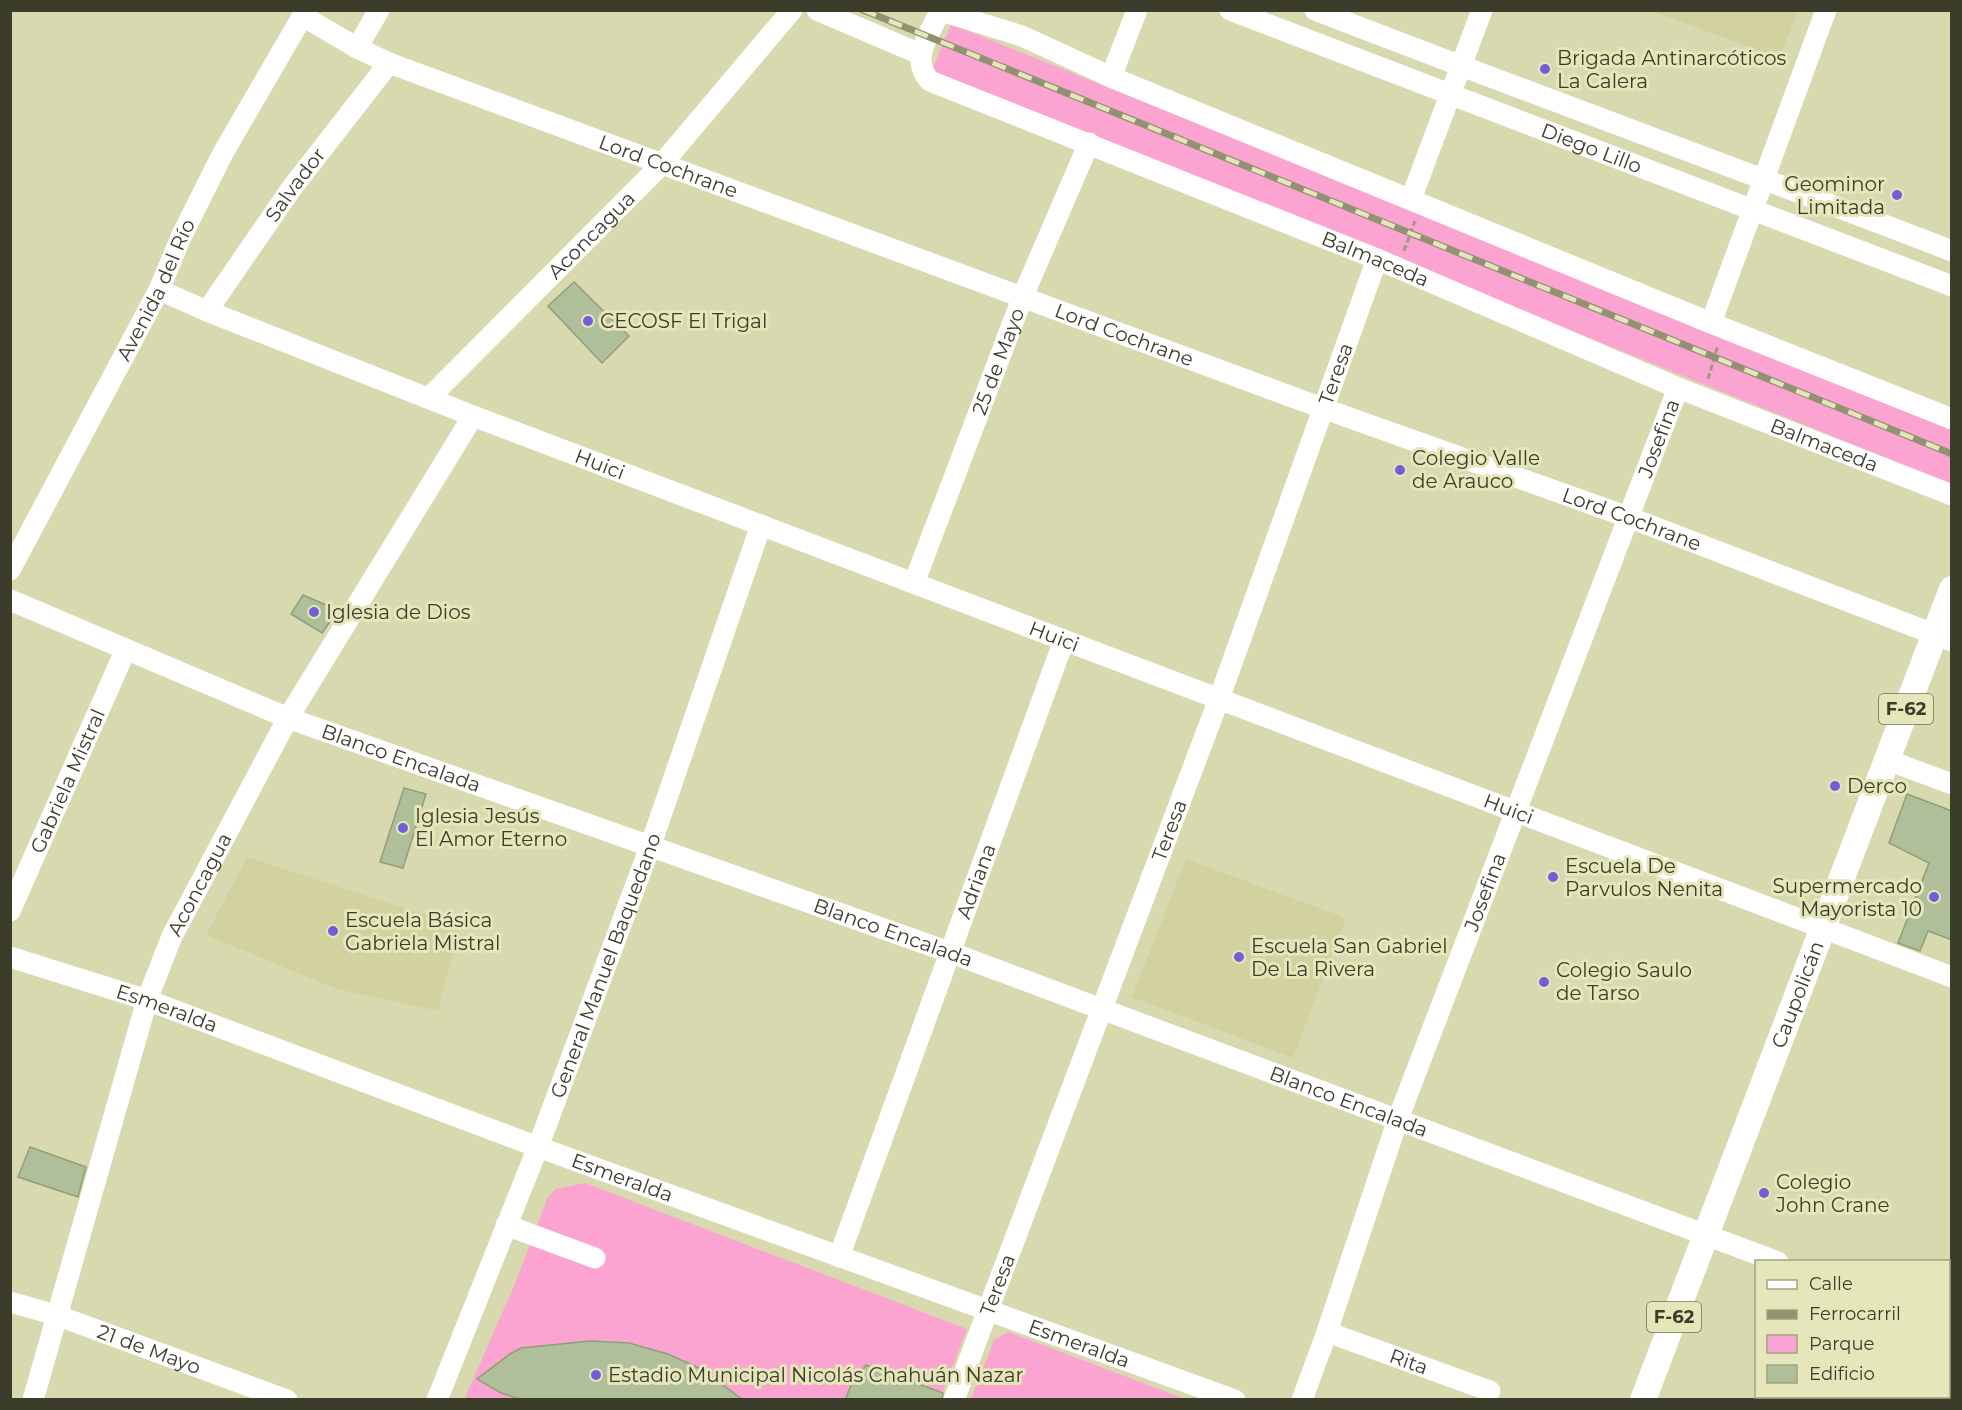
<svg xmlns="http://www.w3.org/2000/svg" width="1962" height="1410" font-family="Montserrat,sans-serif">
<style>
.built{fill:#d2d2a0}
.green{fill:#fba4d1}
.building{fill:#aebf99;stroke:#8e9f7a;stroke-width:1.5}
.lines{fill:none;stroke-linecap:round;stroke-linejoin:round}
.path{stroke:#9c9c7c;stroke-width:3;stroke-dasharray:6 3;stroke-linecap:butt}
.minor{stroke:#fff;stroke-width:21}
.major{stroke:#fff;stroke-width:26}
.rail-casing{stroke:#929273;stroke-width:7}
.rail{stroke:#e6e6bb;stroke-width:4.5;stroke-dasharray:14;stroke-linecap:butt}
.poi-dot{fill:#745ed8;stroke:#e6e6bb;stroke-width:2}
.labels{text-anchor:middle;stroke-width:6;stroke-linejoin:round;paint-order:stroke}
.shield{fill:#e6e6bb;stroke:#6f6f56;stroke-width:1.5}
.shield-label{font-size:18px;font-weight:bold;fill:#3c3c2b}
.poi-label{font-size:20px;fill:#3c3c2b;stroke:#e6e6bb;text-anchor:start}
.street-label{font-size:20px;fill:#3c3c2b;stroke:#e6e6bb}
</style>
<rect width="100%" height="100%" fill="#d9d9af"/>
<path class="built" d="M1651,11L1798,10V11L1780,58Z
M247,857L460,926L438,1011L337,989L206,935Z
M1186,859L1346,918L1293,1058L1132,997Z"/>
<path class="green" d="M951,24L1951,429V484L931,72Z
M585,1183L967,1329L940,1399L464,1400L514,1286L548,1197L556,1189Z
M1009,1332L1185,1399H971L994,1340Z"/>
<path class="building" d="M574,282L629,336L602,363L548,306Z
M303,595L338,610L322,633L291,614Z
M404,788L426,794L403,868L380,862Z
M1907,794L1952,811V940L1928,931L1920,951L1898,943L1929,863L1889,843Z
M30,1147L86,1167L78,1197L18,1177Z
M590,1341L629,1343L668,1354L703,1370L743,1400H523L501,1393L477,1379L510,1354L521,1348Z
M866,1365L943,1393L942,1400H845L851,1385Z"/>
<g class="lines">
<path class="path" d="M1404,251L1415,221
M1708,379L1718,345"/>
<g class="minor">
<path d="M817,10L920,54"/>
<path d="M938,10L1022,36L1111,77L1711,323L1952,419"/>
<path id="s1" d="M1230,10L1952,286"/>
<path d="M1315,10C1526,92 1740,169 1952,251"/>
<path id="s2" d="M940,11C930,34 909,59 930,81L1377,259L1678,388L1952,495"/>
<path id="s3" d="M303,16L357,48L389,63L1322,408L1628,517L1952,641"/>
<path d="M357,48L379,10"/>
<path d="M1111,77L1137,10"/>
<path d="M1411,199L1482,10"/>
<path id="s4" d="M159,290L207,311L473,416L1952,977"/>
<path id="s5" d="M207,311L291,189L389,63"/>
<path d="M1711,323L1826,10"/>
<path id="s6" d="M429,398L661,165L792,10"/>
<path id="s7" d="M10,570L159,290L181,237L223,153L306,10"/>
<path id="s8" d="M914,583L1023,296L1089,143"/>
<path id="s9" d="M10,600L288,718L949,952L1778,1262"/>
<path d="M1887,760L1952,784"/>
<path id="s10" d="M10,911L126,649"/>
<path id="s11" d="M10,957L147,1000L538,1147L1235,1400"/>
<path d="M506,1225L595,1258"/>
<path id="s12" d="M839,1257L1064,640"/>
<path id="s13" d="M10,1302L56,1315L287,1400"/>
<path d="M1948,1325L1952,1326"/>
<path id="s14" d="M1327,1332L1490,1391"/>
<path id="s15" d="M33,1400L147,1000L172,936L288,718L473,416"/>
<path id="s16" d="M437,1400L538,1147L650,847L761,525"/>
<path id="s17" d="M954,1400L1219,699L1377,259"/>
<path id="s18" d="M1302,1400L1327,1332L1398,1119L1678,388"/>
</g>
<path class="major" id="s19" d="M1643,1400L1952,589"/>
<defs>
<path id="rail" d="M863,10L1952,454"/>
</defs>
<use href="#rail" class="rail-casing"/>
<use href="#rail" class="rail"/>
</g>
<g class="poi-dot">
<circle cx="1545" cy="69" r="6"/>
<circle cx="1897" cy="195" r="6"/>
<circle cx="588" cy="321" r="6"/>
<circle cx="1400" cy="470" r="6"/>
<circle cx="314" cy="612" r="6"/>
<circle cx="1835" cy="786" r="6"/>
<circle cx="403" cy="828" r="6"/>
<circle cx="1553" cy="877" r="6"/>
<circle cx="1934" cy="897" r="6"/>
<circle cx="333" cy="931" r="6"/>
<circle cx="1239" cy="957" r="6"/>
<circle cx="1544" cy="982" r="6"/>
<circle cx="1764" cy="1193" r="6"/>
<circle cx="596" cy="1375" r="6"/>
</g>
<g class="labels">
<g class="shield">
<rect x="1879" y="694" width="54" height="30" rx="4.5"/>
<rect x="1647" y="1302" width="54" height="30" rx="4.5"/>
</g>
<g class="shield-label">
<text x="1906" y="715">F-62</text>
<text x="1674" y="1323">F-62</text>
</g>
<g class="poi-label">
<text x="1557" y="65">Brigada Antinarcóticos<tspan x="1557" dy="23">La Calera</tspan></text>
<text x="1885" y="191" text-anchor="end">Geominor<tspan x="1885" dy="23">Limitada</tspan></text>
<text x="600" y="328">CECOSF El Trigal</text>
<text x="1412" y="465">Colegio Valle<tspan x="1412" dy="23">de Arauco</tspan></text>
<text x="326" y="619">Iglesia de Dios</text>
<text x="1847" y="793">Derco</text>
<text x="415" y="823">Iglesia Jesús<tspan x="415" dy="23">El Amor Eterno</tspan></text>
<text x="1565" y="873">Escuela De<tspan x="1565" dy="23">Parvulos Nenita</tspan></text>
<text x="1922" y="893" text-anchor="end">Supermercado<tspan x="1922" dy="23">Mayorista 10</tspan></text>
<text x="345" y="927">Escuela Básica<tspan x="345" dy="23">Gabriela Mistral</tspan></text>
<text x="1251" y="953">Escuela San Gabriel<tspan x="1251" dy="23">De La Rivera</tspan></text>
<text x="1556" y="977">Colegio Saulo<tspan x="1556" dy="23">de Tarso</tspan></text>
<text x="1776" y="1189">Colegio<tspan x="1776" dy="23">John Crane</tspan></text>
<text x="608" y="1382">Estadio Municipal Nicolás Chahuán Nazar</text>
</g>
<g class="street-label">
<text dy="7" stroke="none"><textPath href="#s1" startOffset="387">Diego Lillo</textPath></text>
<text dy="7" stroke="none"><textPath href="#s3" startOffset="396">Lord Cochrane</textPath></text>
<text dy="7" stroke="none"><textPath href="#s5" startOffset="154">Salvador</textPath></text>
<text dy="7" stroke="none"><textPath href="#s6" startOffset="230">Aconcagua</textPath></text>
<text dy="7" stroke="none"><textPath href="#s2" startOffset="556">Balmaceda</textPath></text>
<text dy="7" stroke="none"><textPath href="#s7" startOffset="316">Avenida del Río</textPath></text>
<text dy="7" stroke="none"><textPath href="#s3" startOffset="882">Lord Cochrane</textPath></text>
<text dy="7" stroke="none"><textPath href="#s8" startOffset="237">25 de Mayo</textPath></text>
<text dy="7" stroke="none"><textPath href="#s17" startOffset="1095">Teresa</textPath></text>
<text dy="7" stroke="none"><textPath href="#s18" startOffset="1026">Josefina</textPath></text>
<text dy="7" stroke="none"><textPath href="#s2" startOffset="1042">Balmaceda</textPath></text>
<text dy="7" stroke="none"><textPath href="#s4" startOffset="474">Huici</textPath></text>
<text dy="7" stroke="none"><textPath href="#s3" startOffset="1422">Lord Cochrane</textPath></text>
<text dy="7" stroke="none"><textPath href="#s4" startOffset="960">Huici</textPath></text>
<text dy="7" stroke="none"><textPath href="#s9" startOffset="422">Blanco Encalada</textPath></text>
<text dy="7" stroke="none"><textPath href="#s10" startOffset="142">Gabriela Mistral</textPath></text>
<text dy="7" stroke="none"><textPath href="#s4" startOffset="1446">Huici</textPath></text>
<text dy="7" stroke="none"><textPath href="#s17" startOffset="609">Teresa</textPath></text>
<text dy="7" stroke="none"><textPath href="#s12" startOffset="400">Adriana</textPath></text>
<text dy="7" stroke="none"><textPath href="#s15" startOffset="543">Aconcagua</textPath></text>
<text dy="7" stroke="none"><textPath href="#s18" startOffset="540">Josefina</textPath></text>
<text dy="7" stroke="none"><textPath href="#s9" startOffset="944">Blanco Encalada</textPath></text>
<text dy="7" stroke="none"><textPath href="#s16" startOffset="466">General Manuel Baquedano</textPath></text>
<text dy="7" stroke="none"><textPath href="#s19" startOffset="434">Caupolicán</textPath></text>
<text dy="7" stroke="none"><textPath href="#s11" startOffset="165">Esmeralda</textPath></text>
<text dy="7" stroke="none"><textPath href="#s9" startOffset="1430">Blanco Encalada</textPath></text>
<text dy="7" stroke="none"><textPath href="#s11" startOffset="651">Esmeralda</textPath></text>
<text dy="7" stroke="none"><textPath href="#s17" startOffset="123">Teresa</textPath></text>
<text dy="7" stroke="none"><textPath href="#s11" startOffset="1137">Esmeralda</textPath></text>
<text dy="7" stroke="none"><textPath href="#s13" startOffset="147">21 de Mayo</textPath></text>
<text dy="7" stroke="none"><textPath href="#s14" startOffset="87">Rita</textPath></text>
</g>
</g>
<rect width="1962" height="1410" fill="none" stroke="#3c3c2b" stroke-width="24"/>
<rect x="1755" y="1260" width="195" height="138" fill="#e6e6bb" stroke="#a2a281" stroke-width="1.5"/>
<rect x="1767" y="1280" width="30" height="9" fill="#ffffff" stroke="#a2a281" stroke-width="1.5"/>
<text x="1809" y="1290" font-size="18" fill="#3c3c2b">Calle</text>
<rect x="1767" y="1310" width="30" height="9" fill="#929273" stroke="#a2a281" stroke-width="1.5"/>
<text x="1809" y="1320" font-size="18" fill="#3c3c2b">Ferrocarril</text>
<rect x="1767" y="1335" width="30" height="18" fill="#fba4d1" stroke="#a2a281" stroke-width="1.5"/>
<text x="1809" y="1350" font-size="18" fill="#3c3c2b">Parque</text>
<rect x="1767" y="1365" width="30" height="18" fill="#aebf99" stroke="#a2a281" stroke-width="1.5"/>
<text x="1809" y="1380" font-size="18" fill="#3c3c2b">Edificio</text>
</svg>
